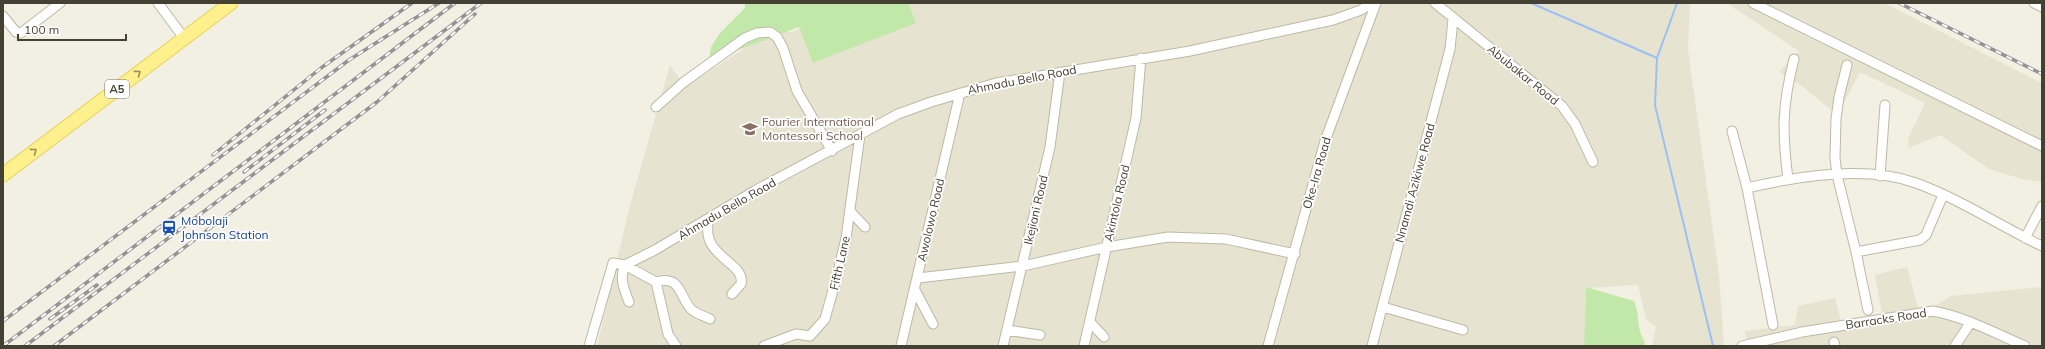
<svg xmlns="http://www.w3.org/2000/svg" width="2045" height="349" font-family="Mulish,sans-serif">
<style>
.residential{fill:#e6e3d0}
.green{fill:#c2e8a9}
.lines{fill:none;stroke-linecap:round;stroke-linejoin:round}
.stream{stroke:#9bc1f2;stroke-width:2}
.street-casing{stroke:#bdb9a5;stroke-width:11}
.primary-casing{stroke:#e7d25b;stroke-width:15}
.street{stroke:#fff;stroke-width:9}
.primary{stroke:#fff08e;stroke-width:13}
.rail-casing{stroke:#939393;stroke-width:3.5}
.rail{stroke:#fff;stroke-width:2;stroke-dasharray:6;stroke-linecap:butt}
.oneway{stroke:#988f5c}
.labels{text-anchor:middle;stroke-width:3.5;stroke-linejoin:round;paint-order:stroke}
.shield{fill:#fff;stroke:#7c7970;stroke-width:1}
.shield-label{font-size:11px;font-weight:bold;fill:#444033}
.street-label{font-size:12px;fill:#444033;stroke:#fff}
.education-label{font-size:12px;fill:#785e54;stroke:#fff;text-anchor:start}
.transit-label{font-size:12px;fill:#164399;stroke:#fff;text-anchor:start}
</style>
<rect width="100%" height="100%" fill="#f2f0e2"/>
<path class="residential" d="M792,3H1690L1688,49L1719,275L1724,346H1652L1656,326L1646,320L1638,285L1586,288L1584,346H597L629,209L670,65L682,82L689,85L771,31L792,32L800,29Z
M1727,3H1884L2042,83V182L2022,179L1989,169L1940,135L1909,148L1908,139L1925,103L1860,72L1840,110L1835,113L1802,86L1779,72L1799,51Z
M1907,267L1920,315L1951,296L2042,287V346H1748L1745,331L1795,325L1798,306L1835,298L1843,328L1883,320L1875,275Z"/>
<path class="green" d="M745,3H908L916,23L813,63L799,27L709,61L711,47L720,33L745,8Z
M1586,287L1634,301C1639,311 1637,321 1640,331C1641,337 1645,339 1645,346H1584Z"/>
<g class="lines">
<path class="stream" d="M1531,3L1657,58
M1677,3L1657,58L1655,105L1713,346"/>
<defs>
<path id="street" d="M158,3L184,38
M1435,3L1562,106L1575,124L1593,162
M1753,3L2042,146
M2034,3L2042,7
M3,16L16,32L21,33L60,3
M1847,65L1839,97L1836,119L1835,158L1837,175L1856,252L1920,240L1926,235L1943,195
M656,107L684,82L745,38L757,33L770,32L777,37L783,48L797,91L832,151
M1732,131L1747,188L1773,325
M1880,176L1885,105
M1788,179C1782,132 1782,106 1794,59
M1747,188C1798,176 1866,165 1916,183C1960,199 2000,226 2042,246
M850,211L865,227
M709,219C699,258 746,261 741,284L732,294
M2025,238L2042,206
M1856,252L1868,310
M918,278L1023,266L1107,247L1168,237L1226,239L1295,254
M656,282C682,274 679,298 692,310C697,314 704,316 710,319
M915,290L933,324
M629,302C624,289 619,278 625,265L655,250L756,190L898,114L931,102L996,83L1190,51L1333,20L1361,10L1371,3
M1383,307L1463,330
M1090,322L1104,337
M1007,330L1040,335
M1834,342L1835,346
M589,346L613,263L625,265L656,282L668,334L676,346
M764,346L796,334L810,336L825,319L837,276L846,238L860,135
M901,346L960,93
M1003,346L1050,147L1060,72
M1084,346L1136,118L1141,58
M1268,346L1325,141L1376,3
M1372,346L1450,49L1453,19
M1742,346L1802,332L1933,311C1965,317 1995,333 2025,346
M1955,346L1971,322"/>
<path id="primary" d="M3,175L231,3"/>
</defs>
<use href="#street" class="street-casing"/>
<use href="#primary" class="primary-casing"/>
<use href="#street" class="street"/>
<use href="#primary" class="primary"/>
<defs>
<path id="rail" d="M1899,3L2042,74
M213,155L321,68L412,3
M244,172L325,110
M50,319L97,285
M3,321L349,60L439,3
M3,346L455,3
M25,346L481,3
M54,346L377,102L475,14"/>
</defs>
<use href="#rail" class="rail-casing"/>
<use href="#rail" class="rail"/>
</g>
<defs><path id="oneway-chevron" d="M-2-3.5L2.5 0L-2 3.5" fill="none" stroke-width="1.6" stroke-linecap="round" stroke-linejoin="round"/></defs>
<g class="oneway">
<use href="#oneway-chevron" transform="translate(138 73) rotate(-37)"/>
<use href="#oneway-chevron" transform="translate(34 151) rotate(-37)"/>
</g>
<defs>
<symbol id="school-bare" viewBox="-9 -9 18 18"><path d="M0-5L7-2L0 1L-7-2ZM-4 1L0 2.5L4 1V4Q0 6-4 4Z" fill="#8d6e63" stroke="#fff" stroke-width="2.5" paint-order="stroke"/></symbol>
<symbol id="station-bare" viewBox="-9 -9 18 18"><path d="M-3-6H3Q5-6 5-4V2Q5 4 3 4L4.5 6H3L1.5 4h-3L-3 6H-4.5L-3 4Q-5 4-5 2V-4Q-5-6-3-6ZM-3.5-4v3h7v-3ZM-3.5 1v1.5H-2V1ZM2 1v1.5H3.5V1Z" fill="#1a4fb4" stroke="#fff" stroke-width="2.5" paint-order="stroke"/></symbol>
</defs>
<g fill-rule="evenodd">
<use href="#school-bare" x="739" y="118" width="22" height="22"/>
<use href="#station-bare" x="158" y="217" width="22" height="22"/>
</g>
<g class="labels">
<rect class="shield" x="105" y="80" width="24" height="18" rx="3"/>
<g class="shield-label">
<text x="117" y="93">A5</text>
</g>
<g class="street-label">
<text transform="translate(1523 75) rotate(39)" y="4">Abubakar Road</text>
<text transform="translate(1022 80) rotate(-11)" y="4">Ahmadu Bello Road</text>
<text transform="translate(1317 173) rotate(-74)" y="4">Oke-Ira Road</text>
<text transform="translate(1415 183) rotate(-75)" y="4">Nnamdi Azikiwe Road</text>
<text transform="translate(1117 203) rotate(-77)" y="4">Akintola Road</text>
<text transform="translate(727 209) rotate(-30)" y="4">Ahmadu Bello Road</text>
<text transform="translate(1036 210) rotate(-77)" y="4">Ikejiani Road</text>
<text transform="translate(931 220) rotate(-77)" y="4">Awolowo Road</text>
<text transform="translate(840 263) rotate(-77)" y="4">Fifth Lane</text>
<text transform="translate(1886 319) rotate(-9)" y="4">Barracks Road</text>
</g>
<g class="education-label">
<text x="762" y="126">Fourier International<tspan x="762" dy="14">Montessori School</tspan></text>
</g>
<g class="transit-label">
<text x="181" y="225">Mobolaji<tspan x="181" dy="14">Johnson Station</tspan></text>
</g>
</g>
<rect width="2045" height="349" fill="none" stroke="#444033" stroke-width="8"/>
<path d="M18 34v6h108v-6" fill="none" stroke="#444033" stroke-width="2"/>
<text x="24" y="34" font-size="12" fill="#444033" stroke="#ffffff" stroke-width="3" paint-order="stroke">100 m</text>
</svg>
